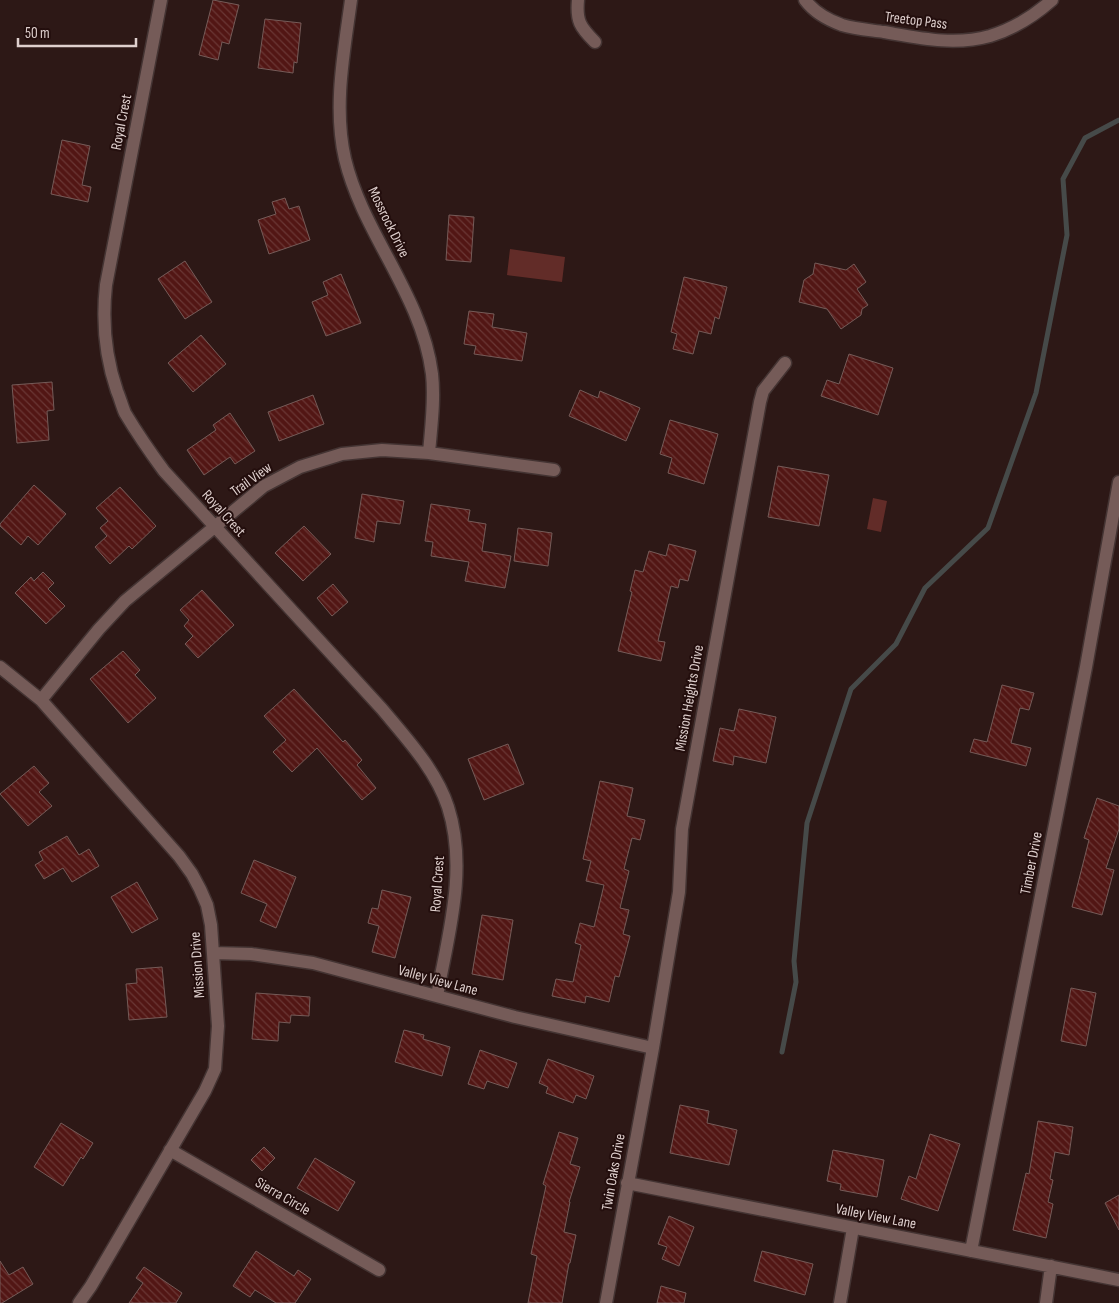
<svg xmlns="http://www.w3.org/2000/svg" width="1119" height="1303" font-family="'Sofia Sans Condensed',sans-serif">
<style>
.pitch{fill:#622c28}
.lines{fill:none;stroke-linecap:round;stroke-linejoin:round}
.stream{stroke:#464a49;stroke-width:5}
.building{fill:url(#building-back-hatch);stroke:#755b58}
.street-casing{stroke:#443433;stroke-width:15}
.street{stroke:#755b58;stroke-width:12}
.labels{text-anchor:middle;stroke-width:4;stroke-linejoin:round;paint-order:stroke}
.street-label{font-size:15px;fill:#decfcd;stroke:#230e0d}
</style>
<defs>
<pattern id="building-back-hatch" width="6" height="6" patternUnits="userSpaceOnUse" patternTransform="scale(1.25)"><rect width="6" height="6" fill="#521614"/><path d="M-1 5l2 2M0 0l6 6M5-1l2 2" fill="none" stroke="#6a3735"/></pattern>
</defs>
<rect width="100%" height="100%" fill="#2d1816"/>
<path class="pitch" d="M510,249L565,257L562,282L507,275Z
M873,498L887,501L881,532L867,529Z"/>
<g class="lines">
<path class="stream" d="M782,1052L796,982L794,961L807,823L851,689L896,644L925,588L988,528L1036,393L1067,235L1063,179L1085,138L1119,120"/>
</g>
<path class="building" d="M213,0L239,5L229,44L222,42L218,60L199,55Z
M265,19L301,23L297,63L294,62L293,73L258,68Z
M62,140L90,146L82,185L91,187L88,202L51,194Z
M285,198L289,209L299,206L310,240L269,254L258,220L276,214L272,202Z
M449,215L474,217L471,262L446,260Z
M185,261L212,302L185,319L158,279Z
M815,263L846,270L854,264L866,282L857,289L868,305L862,309L861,315L841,329L827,309L799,302L804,280L813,274Z
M341,274L361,323L326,336L312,302L328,295L323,282Z
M684,277L727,287L719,319L715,317L711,334L699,331L693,354L673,349L677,334L671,332Z
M469,311L494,314L492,327L527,333L522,361L474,354L476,346L464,344Z
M201,335L226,364L193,392L168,363Z
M849,354L893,368L878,415L821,396L827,380L839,384Z
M52,382L54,410L47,411L49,440L17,443L12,385Z
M580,390L598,398L600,391L640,408L626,441L569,416Z
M313,395L324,424L279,441L268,412Z
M230,413L255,451L235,464L230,457L204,475L187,450L216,430L213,425Z
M670,420L718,434L704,484L668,473L672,458L660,454Z
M778,466L829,475L819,526L768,517Z
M34,485L66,514L38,545L28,536L21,545L0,526V524Z
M120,487L156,526L132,549L129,546L110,564L95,547L107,536L100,528L108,521L96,508Z
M362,494L404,501L400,524L377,521L374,542L355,538Z
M431,504L470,510L468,521L486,524L482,551L511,556L505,588L465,581L469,562L431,556L433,542L425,541Z
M304,526L331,554L303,581L275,553Z
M518,528L552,533L548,566L514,561Z
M669,544L696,551L688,581L680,579L678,588L671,586L658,641L665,642L661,661L618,651L632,592L630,591L635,570L643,572L649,551L666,556Z
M43,572L54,583L48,589L65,606L46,624L15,593L31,577L34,581Z
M333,584L348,602L332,616L317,598Z
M202,590L234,625L198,658L185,644L193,636L184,626L189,620L180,610Z
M123,651L140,670L135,675L156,698L128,723L90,679Z
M1002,685L1034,693L1029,710L1020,708L1011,743L1031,748L1026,766L970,752L974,739L987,742Z
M294,689L343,742L345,740L362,760L357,765L376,788L362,800L317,748L292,772L273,752L286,740L264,716Z
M739,709L776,717L766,763L734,756L733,765L713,761L720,728L734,731Z
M508,744L524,784L484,800L468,759Z
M34,766L49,783L39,792L52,806L28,826L0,794Z
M600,781L633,788L627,816L645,820L640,840L632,838L624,869L629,871L620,908L629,910L623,934L630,936L619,977L615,976L609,1002L586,996L585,1003L552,996L556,979L573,982L581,945L575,943L580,923L594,927L604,885L586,881L591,861L583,859Z
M1097,798L1119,806V829L1106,868L1114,870L1102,915L1072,907L1089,840L1084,838Z
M67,836L79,855L89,849L99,866L72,882L63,868L44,879L35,865L43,860L39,852Z
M254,860L296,877L276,928L260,921L267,904L241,893Z
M137,882L158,919L132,933L111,897Z
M382,890L411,897L395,958L372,952L379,926L368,923L372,908L378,909Z
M482,915L513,920L503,980L472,974Z
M162,967L167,1017L129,1020L126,984L137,983L136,969Z
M1071,988L1096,993L1086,1046L1061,1041Z
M256,993L310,997L309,1016L291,1015L290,1023L279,1022L278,1041L252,1039Z
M404,1030L424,1035L423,1039L450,1047L442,1076L395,1062Z
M480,1050L517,1063L508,1088L487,1081L484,1089L468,1084Z
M548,1059L594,1076L586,1099L576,1095L573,1103L546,1093L548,1087L539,1083Z
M680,1105L709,1111L707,1123L737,1130L729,1165L670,1153Z
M1038,1121L1073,1127L1069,1155L1055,1152L1050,1179L1053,1180L1048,1202L1053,1204L1046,1238L1013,1230L1026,1173L1029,1174Z
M61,1123L93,1143L83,1159L81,1157L63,1186L34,1167Z
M559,1132L578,1138L570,1164L580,1167L569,1202H570L564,1232L576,1235L570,1263H569L562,1303H528L537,1256L531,1254L546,1186L543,1184Z
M930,1134L960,1144L938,1211L901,1199L909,1176L916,1179Z
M264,1147L275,1158L262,1171L251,1160Z
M833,1150L884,1160L877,1197L840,1190L841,1184L827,1181Z
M315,1158L355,1182L338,1211L297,1188Z
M1119,1195V1230L1105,1203Z
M669,1216L694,1227L679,1266L662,1259L667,1247L658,1244Z
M256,1251L294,1276L298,1270L311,1279L295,1303H276L255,1290L250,1297L233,1286Z
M762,1251L813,1264L805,1295L754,1281Z
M0,1261L9,1275L23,1267L33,1284L2,1303H0Z
M144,1267L182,1293L176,1303H129L143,1283L136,1278Z
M661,1286L686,1293L684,1303H657Z"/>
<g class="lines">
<defs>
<path id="street" d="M161,0L106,285C102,321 105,356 117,391C120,398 122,406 125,413C137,433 150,452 164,471L382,709C407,739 436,770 448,807C468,869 448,935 437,996
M351,0C344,52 333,107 345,159C363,234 422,295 432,374C435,400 431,428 429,453
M578,0C576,21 580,27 595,42
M805,0C814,12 828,20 842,25C855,29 870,30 884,32C919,38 954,46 990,36C1013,29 1034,16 1052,0
M0,667L41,700L179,856L192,874L200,889L207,905L211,925L218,1026L215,1069L205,1091L91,1286L79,1303
M41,700L99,629L125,601L264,486L300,467L342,454L382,450L429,453L554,470
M213,953L251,954L313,963L515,1017L653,1048
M170,1150L379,1270
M627,1183L1119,1280
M971,1251L1086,667L1119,482
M606,1303L653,1048L679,892L682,829L760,402L763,391L785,363
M840,1303L853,1228
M1046,1303L1051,1266"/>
</defs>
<use href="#street" class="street-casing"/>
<use href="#street" class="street"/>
</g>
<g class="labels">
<g class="street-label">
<text transform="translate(916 20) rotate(7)" y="5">Treetop Pass</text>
<text transform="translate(121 122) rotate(-79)" y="5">Royal Crest</text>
<text transform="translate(389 222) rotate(64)" y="5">Mossrock Drive</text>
<text transform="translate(251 479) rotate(-36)" y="5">Trail View</text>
<text transform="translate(224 513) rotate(48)" y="5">Royal Crest</text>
<text transform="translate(689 698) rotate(-80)" y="5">Mission Heights Drive</text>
<text transform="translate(1031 863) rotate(-79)" y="5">Timber Drive</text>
<text transform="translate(437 884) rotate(-86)" y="5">Royal Crest</text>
<text transform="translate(197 965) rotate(-94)" y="5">Mission Drive</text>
<text transform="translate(438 980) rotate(15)" y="5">Valley View Lane</text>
<text transform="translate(613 1172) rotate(-80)" y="5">Twin Oaks Drive</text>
<text transform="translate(283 1196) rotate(30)" y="5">Sierra Circle</text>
<text transform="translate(876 1216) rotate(11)" y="5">Valley View Lane</text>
</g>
</g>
<path d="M18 38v8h118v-8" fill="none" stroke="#decfcd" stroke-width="2.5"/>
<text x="25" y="38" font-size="15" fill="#decfcd" stroke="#230e0d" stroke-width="4" paint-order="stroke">50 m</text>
</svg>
